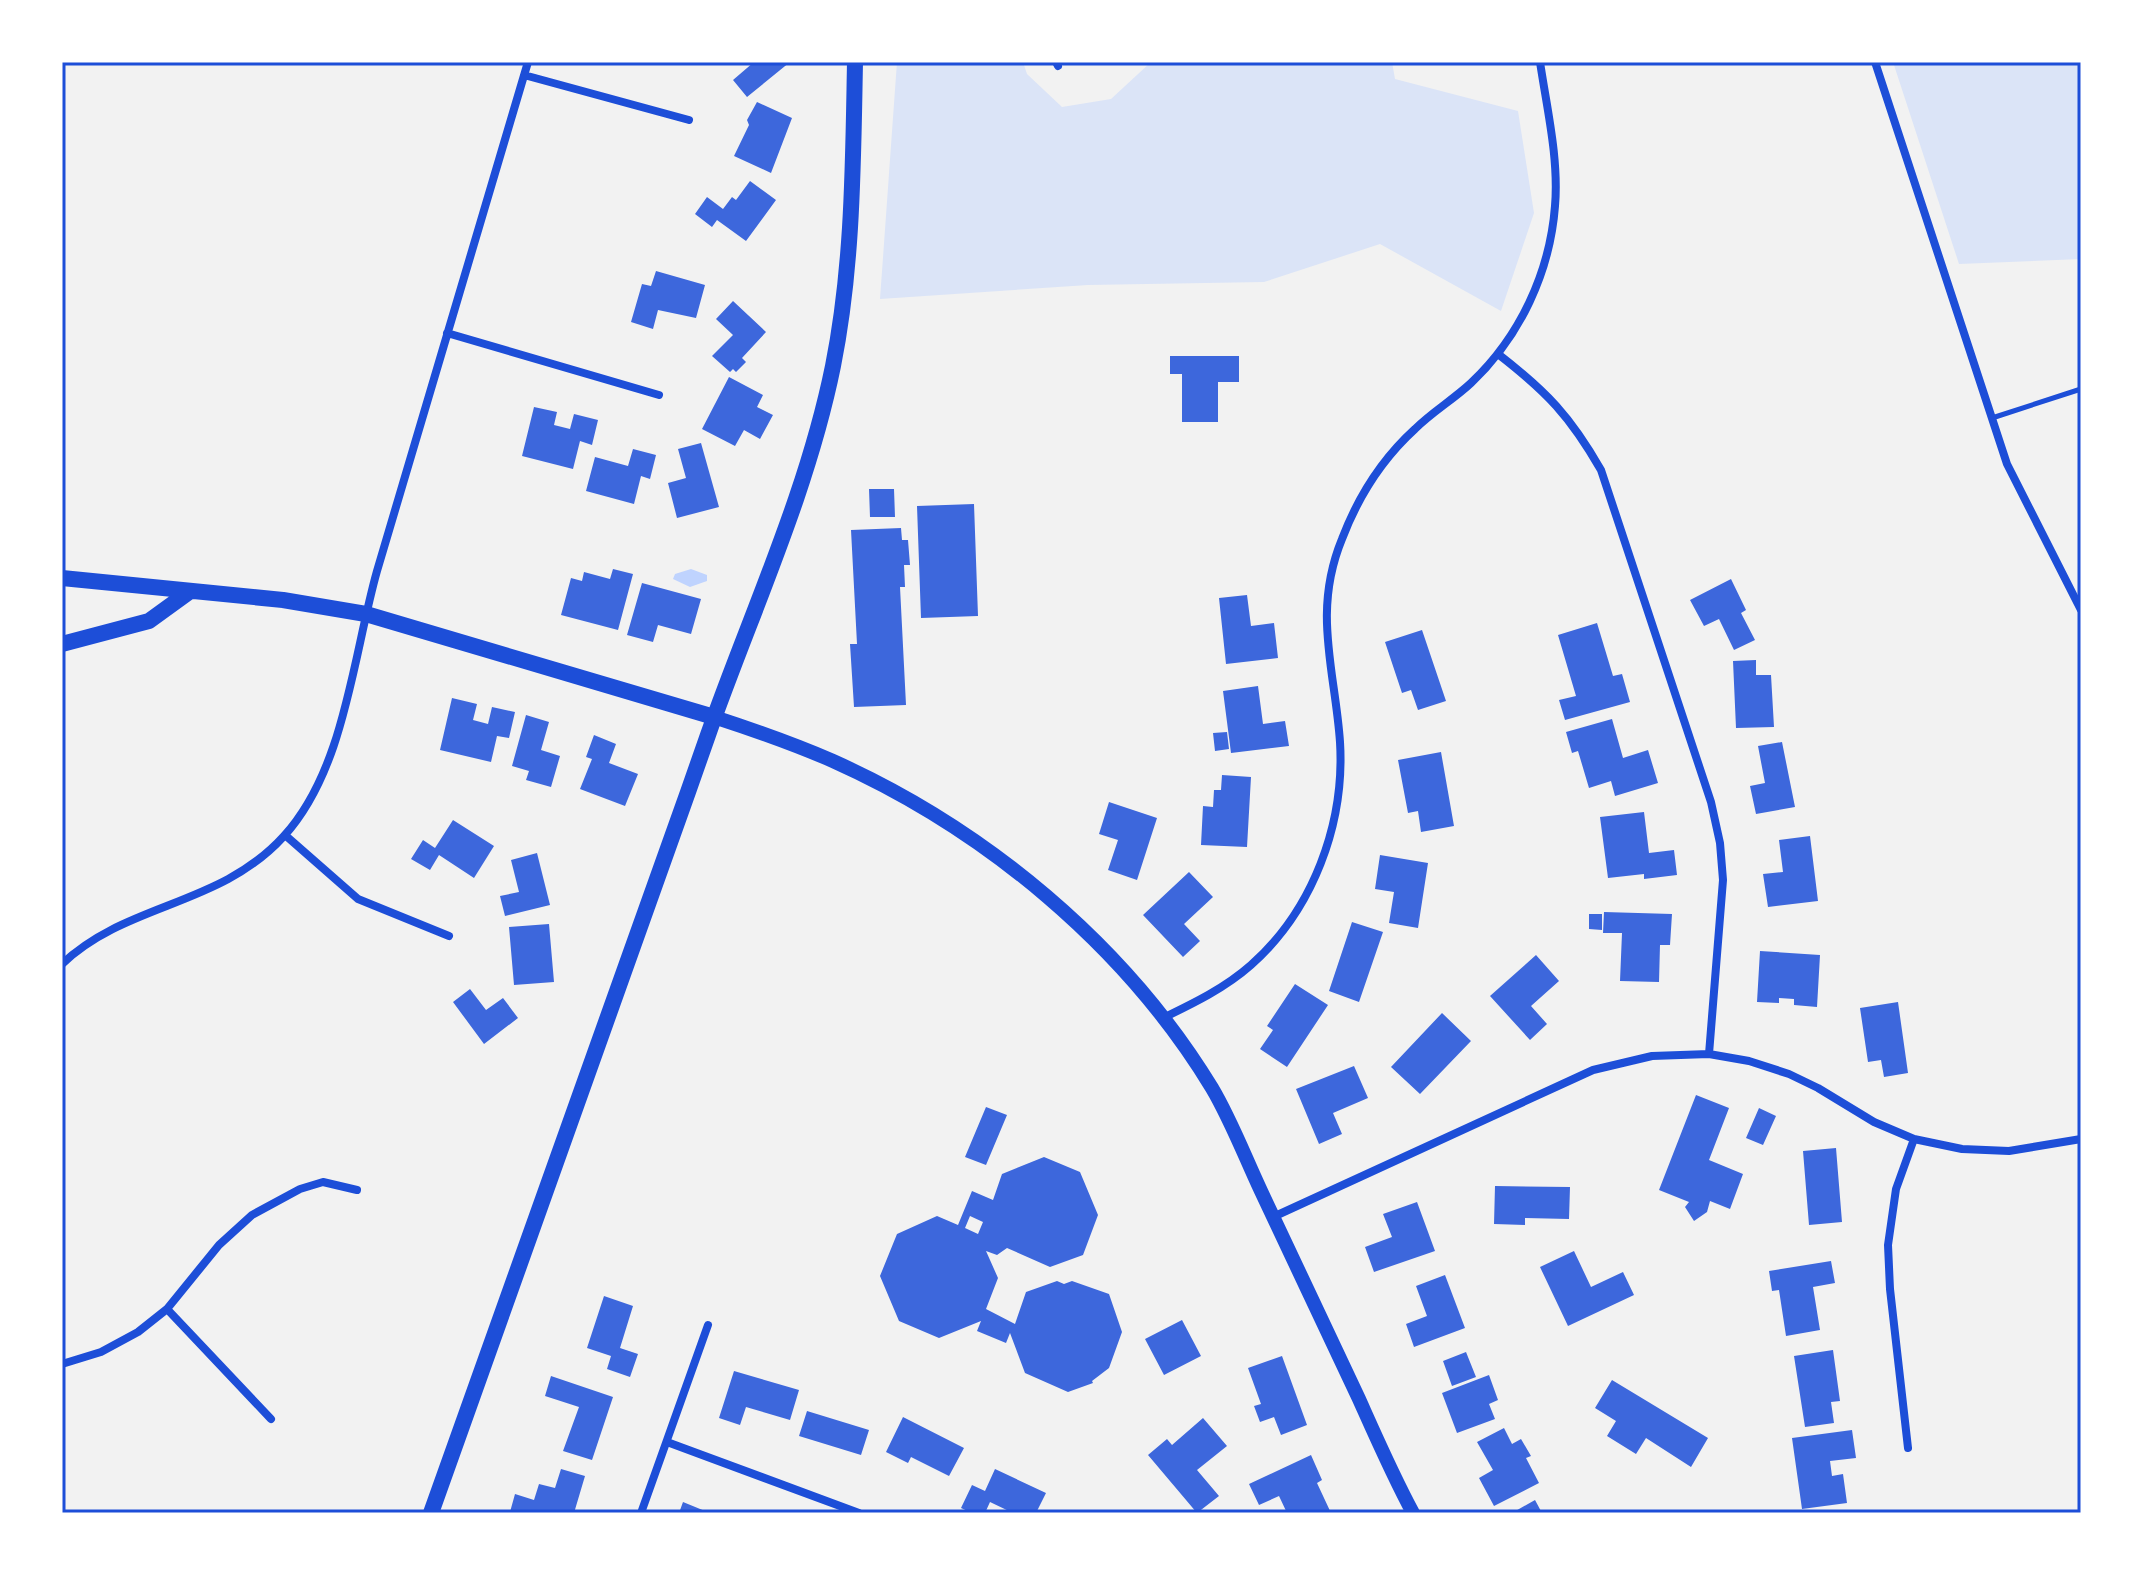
<svg xmlns="http://www.w3.org/2000/svg" width="2143" height="1575" font-family="Overpass,sans-serif">
<style>
.green{fill:#dbe4f7}
.water{fill:#bfd3fe}
.building{fill:#3d67dc;fill-rule:evenodd}
.lines{fill:none;stroke-linecap:round;stroke-linejoin:round}
.service{stroke:#1d4ed8;stroke-width:5}
.minor{stroke:#1d4ed8;stroke-width:8}
.tertiary{stroke:#1d4ed8;stroke-width:14}
.secondary{stroke:#1d4ed8;stroke-width:16}
.neatline{fill:none;stroke:#1d4ed8;stroke-width:3}
</style>
<rect width="100%" height="100%" fill="#f2f2f2"/>
<path class="green" d="M897,62H1023L1027,74L1062,107L1111,99L1151,62H1392L1395,79L1518,111L1534,213L1501,311L1380,244L1264,282L1088,285L880,299Z
M1893,62H2081V259L1959,264Z"/>
<path class="water" d="M691,569L707,575V581L690,587L673,579L675,574Z"/>
<path class="building" d="M754,62H790L747,97L733,80Z
M757,102L792,118L771,173L734,156L749,125L747,120Z
M750,181L776,200L746,241L717,220L712,227L695,214L707,197L723,209L732,197L736,200Z
M656,271L705,285L696,318L658,310L653,329L631,322L642,284L651,286Z
M733,301L766,332L742,358L746,362L736,372L733,369L730,372L712,356L733,335L716,319Z
M1170,356H1239V382H1218V422H1182V374H1170Z
M729,377L763,395L757,407L773,415L760,439L744,430L735,446L702,429Z
M534,407L557,412L554,425L570,429L574,414L598,420L592,445L580,441L573,469L522,456Z
M701,443L719,507L677,518L668,483L686,478L678,449Z
M633,449L656,455L650,479L641,476L634,504L586,491L595,457L628,466Z
M869,489H894L895,517H870Z
M974,504L978,616L921,618L917,506Z
M901,528L902,540H908L910,565H904L905,587H900L906,705L854,707L850,644H857L851,530Z
M613,569L633,574L618,630L561,615L571,578L582,581L584,572L610,579Z
M1731,579L1746,610L1741,613L1755,640L1734,650L1719,619L1704,626L1690,600Z
M642,583L701,599L691,634L658,625L653,642L627,635Z
M1247,595L1251,626L1274,623L1278,658L1226,664L1219,598Z
M1597,623L1613,676L1622,674L1630,702L1565,720L1559,700L1576,696L1558,635Z
M1422,630L1446,701L1418,710L1411,690L1402,693L1385,642Z
M1756,660V675H1771L1774,727L1736,728L1733,661Z
M1258,686L1263,724L1285,721L1289,746L1231,753L1223,691Z
M452,698L477,704L473,720L488,724L492,707L515,712L509,738L497,736L491,762L440,750Z
M526,715L549,722L541,750L560,756L551,787L526,780L529,771L512,766Z
M1612,719L1623,758L1648,750L1658,783L1615,796L1611,781L1589,788L1578,751L1572,753L1566,732Z
M1227,732L1229,749L1215,751L1213,733Z
M594,735L616,744L609,763L638,774L625,806L580,789L592,759L586,757Z
M1782,742L1795,807L1756,814L1750,786L1765,783L1758,746Z
M1441,752L1454,826L1421,832L1418,811L1408,813L1398,760Z
M1222,775L1251,777L1247,847L1201,845L1203,806L1213,807L1214,790H1221Z
M1109,802L1157,818L1137,880L1108,870L1118,840L1099,834Z
M1644,812L1649,853L1674,850L1677,875L1644,879V874L1608,878L1600,817Z
M453,820L494,846L474,878L439,855L430,870L411,859L423,840L435,848Z
M1810,836L1818,901L1768,907L1763,874L1783,872L1779,840Z
M537,853L550,905L505,916L500,896L519,892L511,860Z
M1380,855L1428,863L1418,928L1389,923L1394,892L1375,889Z
M1189,872L1213,897L1184,924L1200,941L1183,957L1143,915Z
M1604,912L1672,914L1670,945H1660L1659,982L1620,981L1622,933H1603Z
M1589,914H1602V930L1589,929Z
M1352,922L1383,932L1359,1002L1329,991Z
M549,924L554,982L514,985L509,927Z
M1760,951L1820,955L1817,1007L1794,1005V999L1779,998V1003L1757,1002Z
M1536,955L1559,981L1531,1006L1547,1024L1530,1040L1490,996Z
M1295,984L1328,1005L1287,1067L1260,1049L1273,1030L1267,1026Z
M470,989L486,1010L503,998L518,1018L484,1044L453,1002Z
M1898,1002L1908,1073L1884,1077L1881,1060L1868,1062L1860,1008Z
M1442,1013L1471,1041L1420,1094L1391,1067Z
M1354,1066L1368,1098L1333,1113L1342,1134L1319,1144L1296,1089Z
M1696,1095L1729,1108L1709,1160L1743,1174L1730,1209L1710,1201L1707,1212L1694,1221L1685,1207L1689,1202L1659,1190Z
M986,1107L1007,1115L986,1165L965,1157Z
M1759,1108L1776,1116L1763,1145L1746,1138Z
M1836,1148L1842,1222L1809,1225L1803,1151Z
M1044,1157L1080,1172L1098,1215L1083,1255L1050,1267L1007,1248L997,1255L986,1251L998,1278L986,1309L1015,1324L1026,1292L1057,1281L1064,1284L1072,1281L1109,1294L1122,1332L1109,1368L1092,1381L1093,1383L1068,1392L1025,1373L1010,1333L1006,1343L977,1331L981,1321L939,1338L899,1321L880,1276L897,1234L937,1216L958,1225L972,1191L993,1200L1002,1174ZM970,1216L983,1222L978,1234L965,1228Z
M1495,1186L1570,1187L1569,1219L1525,1218V1225L1494,1224Z
M1417,1202L1435,1251L1374,1272L1365,1247L1392,1237L1383,1214Z
M1574,1251L1591,1287L1623,1272L1634,1295L1568,1326L1540,1267Z
M1831,1261L1835,1283L1813,1287L1820,1330L1786,1336L1779,1290L1772,1291L1769,1271Z
M1445,1275L1465,1328L1414,1347L1406,1324L1427,1316L1416,1286Z
M604,1296L633,1306L620,1348L638,1354L630,1377L607,1369L611,1356L587,1348Z
M1182,1320L1201,1356L1164,1375L1145,1339Z
M1833,1350L1840,1401L1831,1402L1834,1423L1805,1427L1794,1356Z
M1466,1352L1476,1377L1452,1386L1443,1361Z
M1282,1356L1307,1425L1281,1435L1274,1417L1260,1422L1254,1406L1261,1404L1248,1368Z
M734,1371L799,1390L790,1420L746,1407L740,1425L719,1418Z
M1489,1375L1498,1400L1489,1404L1495,1419L1457,1433L1442,1393Z
M551,1376L613,1397L592,1460L563,1451L579,1407L545,1396Z
M1612,1380L1708,1438L1691,1467L1646,1438L1636,1454L1607,1436L1616,1421L1595,1408Z
M807,1411L869,1430L861,1455L799,1436Z
M903,1417L964,1448L949,1476L911,1457L908,1463L886,1452Z
M1203,1418L1227,1446L1197,1470L1219,1496L1197,1513L1148,1455L1167,1439L1172,1445Z
M1504,1428L1512,1444L1521,1439L1531,1456L1526,1458L1539,1483L1494,1506L1479,1478L1493,1470L1477,1442Z
M1852,1430L1856,1458L1830,1461L1832,1476L1843,1474L1847,1503L1802,1509L1792,1438Z
M1311,1455L1322,1480L1317,1483L1331,1513H1287L1279,1496L1259,1505L1249,1484Z
M561,1469L585,1476L574,1513L510,1512L515,1494L534,1500L539,1484L555,1488Z
M995,1469L1046,1493L1036,1513H1013L990,1502L985,1513H972L961,1508L972,1485L985,1491Z
M1535,1500L1542,1513H1512Z
M683,1502L705,1511L704,1513H679Z"/>
<g class="lines">
<path class="service" d="M1992,418L2081,389"/>
<path class="minor" d="M1056,62L1058,66
M1875,62L2007,464L2081,610
M524,75L689,120
M447,333L659,395
M1498,354C1547,392 1570,416 1601,470L1711,802L1720,843L1723,880L1709,1054
M285,835L358,899L449,936
M62,964C127,902 220,907 284,836C345,769 353,656 377,571C426,401 479,232 528,62
M1163,1018C1194,1003 1225,988 1251,965C1313,910 1345,824 1340,742C1335,670 1312,612 1342,539C1358,497 1382,459 1415,429C1432,412 1454,399 1471,383C1520,337 1550,272 1555,206C1559,159 1547,109 1540,62
M1273,1217L1593,1070L1652,1056L1709,1054L1749,1061L1789,1074L1818,1088L1874,1122L1914,1139L1962,1149L2009,1151L2081,1139
M167,1309L271,1419
M62,1364L101,1352L138,1332L167,1309L219,1245L252,1215L300,1189L323,1182L357,1190
M667,1442L859,1513
M1908,1448L1890,1289L1888,1245L1896,1189L1914,1139
M641,1513L708,1325"/>
<path class="tertiary" d="M714,717C754,730 794,744 833,761C985,829 1125,945 1212,1088C1231,1120 1245,1157 1261,1191C1294,1260 1326,1330 1359,1399C1376,1437 1393,1476 1413,1513"/>
<path class="secondary" d="M62,578L283,600L366,614L714,717
M62,644L149,621L189,592
M431,1513C523,1254 617,995 708,735C751,613 807,494 833,366C853,266 853,164 855,62"/>
</g>
<rect width="2143" height="1575" fill="none" stroke="#ffffff" stroke-width="128"/>
<rect x="64" y="64" width="2015" height="1447" class="neatline"/>
</svg>
